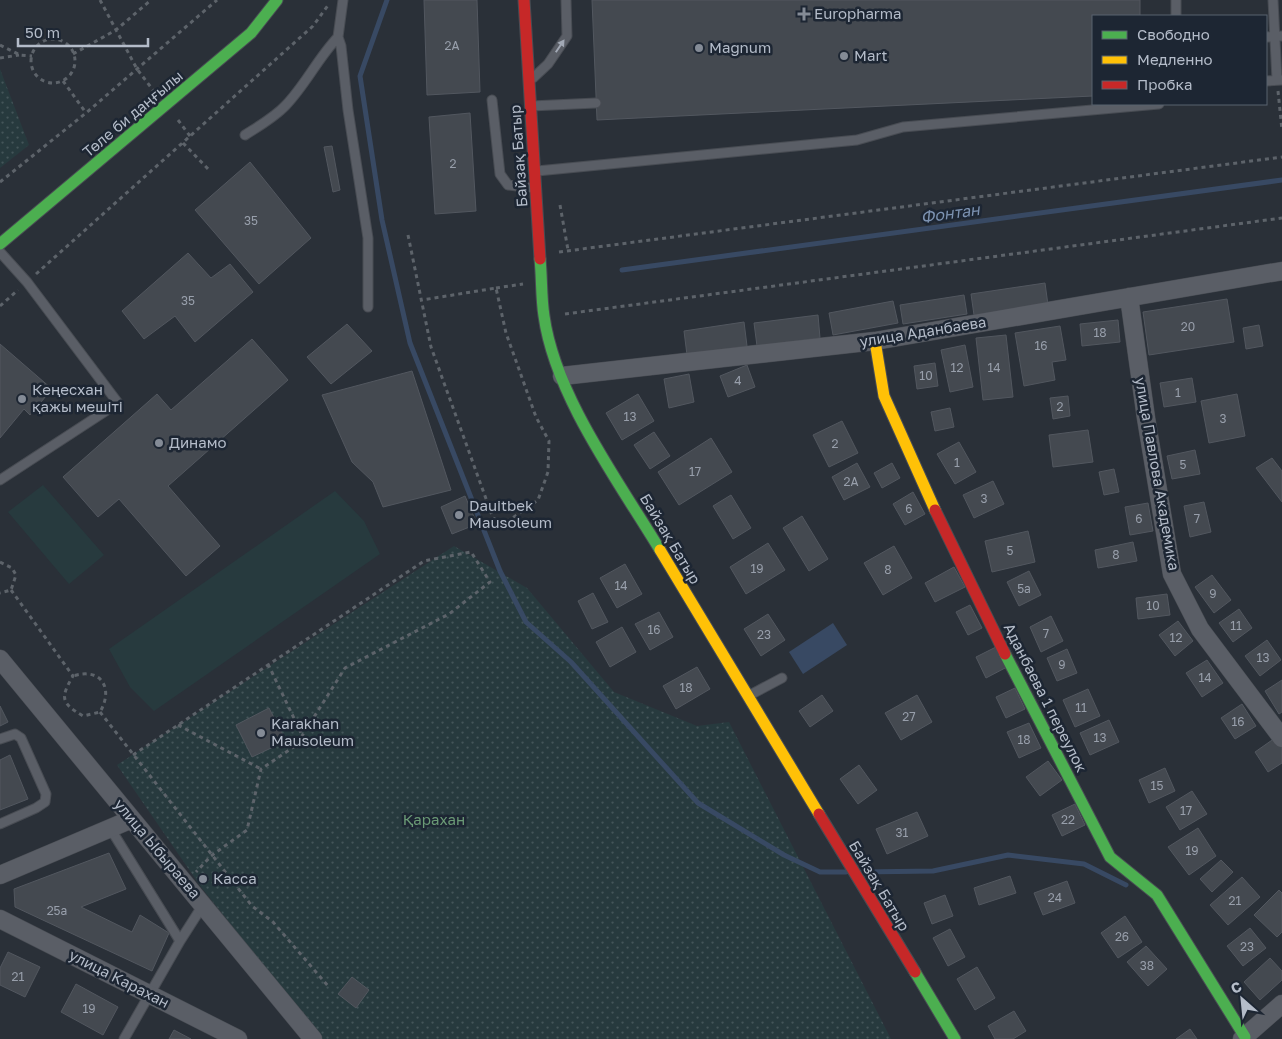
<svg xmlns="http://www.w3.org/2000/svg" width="1282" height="1039" font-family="'Golos Text',sans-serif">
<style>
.grass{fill:#273a3e}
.park{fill:url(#park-dots)}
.water{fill:#384963}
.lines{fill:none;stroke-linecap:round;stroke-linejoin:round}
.stream{stroke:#384963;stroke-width:5}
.building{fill:#444950;stroke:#52575f}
.lane-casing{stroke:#484c53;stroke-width:11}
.street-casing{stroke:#484c53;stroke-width:19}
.fast-casing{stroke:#484c53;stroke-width:13}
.slow-casing{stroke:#484c53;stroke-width:13}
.jam-casing{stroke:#484c53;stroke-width:13}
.path{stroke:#5d636a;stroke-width:3;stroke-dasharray:4 4;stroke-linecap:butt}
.lane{stroke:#5a5e66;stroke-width:9}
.street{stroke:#5a5e66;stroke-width:18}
.fast{stroke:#4caf50;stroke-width:11}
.slow{stroke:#ffc107;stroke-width:11}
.jam{stroke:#c62828;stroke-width:11}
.oneway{fill:#a2a9b5}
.poi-dot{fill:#848b96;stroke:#1d2633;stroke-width:2}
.labels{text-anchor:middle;stroke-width:5;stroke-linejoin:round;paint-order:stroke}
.number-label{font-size:12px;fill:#989fab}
.poi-label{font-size:15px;fill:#b4bcc9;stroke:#1d2633;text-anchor:start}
.street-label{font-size:15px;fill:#b4bcc9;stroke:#1d2633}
.park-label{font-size:15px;fill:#6b9a76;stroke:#1d2633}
.water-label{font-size:16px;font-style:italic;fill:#7c92b1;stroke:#1d2633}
</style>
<defs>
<pattern id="park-dots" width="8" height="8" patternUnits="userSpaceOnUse" patternTransform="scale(1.25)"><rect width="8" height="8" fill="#273a3e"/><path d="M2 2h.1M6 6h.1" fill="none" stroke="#445559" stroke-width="1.8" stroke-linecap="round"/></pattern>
</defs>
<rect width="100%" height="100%" fill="#2a3038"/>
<path class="grass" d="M43,485L104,555L69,584L8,512Z
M335,491L364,521L380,554L154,711L130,687L109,649Z"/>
<path class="park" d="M0,69L29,145L0,168Z
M454,546L527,588L614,692L697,726L729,722L891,1039H322L201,887L117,765Z"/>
<path class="water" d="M833,623L847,645L803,674L789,652Z"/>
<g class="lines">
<path class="stream" d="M387,0L360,76L382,220L410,343L500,571L526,622L571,662L698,803L784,855L820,872H846
M622,270L1282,180
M862,872L933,871L1008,855L1084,864L1126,885"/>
</g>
<path class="building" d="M424,0H477L480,92L427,95Z
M592,0H1140V16H1093V96L597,120Z
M470,113L476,211L435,214L429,117Z
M332,146L340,190L333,192L324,147Z
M250,162L311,238L259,284L195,210Z
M188,253L211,278L230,264L253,292L195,342L175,316L144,339L122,311Z
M1045,283L1048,305L974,315L971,294Z
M964,295L967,314L903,324L900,305Z
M1227,299L1234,342L1149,355L1143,312Z
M893,301L898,323L833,335L829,313Z
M818,315L820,338L757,346L754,323Z
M1118,320L1120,342L1082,346L1080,324Z
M744,322L747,346L687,355L684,331Z
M347,324L372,351L331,384L307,357Z
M1259,325L1263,346L1246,349L1243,328Z
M1060,326L1066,360L1052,362L1055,380L1024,386L1015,333Z
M1006,335L1013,397L983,400L976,338Z
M252,339L288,380L168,486L220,546L186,576L119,499L98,517L63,477L157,394L171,410Z
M0,344L52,389L30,415L24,409L0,438Z
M965,345L973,387L950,392L941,350Z
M935,363L938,386L917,389L914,366Z
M747,365L755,387L728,397L720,376Z
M412,371L451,490L383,507L373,482L352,462L322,395Z
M689,374L694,402L669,408L664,379Z
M1192,378L1196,402L1164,407L1160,383Z
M638,394L654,421L622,440L606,413Z
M1237,394L1245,436L1209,443L1201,401Z
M1068,396L1070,416L1053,419L1050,398Z
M950,408L954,427L935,431L931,412Z
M842,421L858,453L829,467L813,435Z
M1088,430L1093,462L1053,467L1049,435Z
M654,432L670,456L650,469L634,445Z
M711,438L732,472L679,505L658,472Z
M959,442L976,472L955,484L937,454Z
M1195,450L1200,474L1172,479L1167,456Z
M1272,458L1282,471V502L1256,468Z
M857,463L870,487L844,500L832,477Z
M892,463L900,478L882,488L874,473Z
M1114,469L1119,492L1104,495L1099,472Z
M993,481L1004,504L974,518L963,495Z
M913,492L925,514L905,525L893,504Z
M731,495L751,528L733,539L713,506Z
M465,496L477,524L452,534L441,507Z
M1204,502L1211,532L1190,537L1184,506Z
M1148,503L1153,531L1130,535L1125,507Z
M802,516L828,559L809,571L783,528Z
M1028,531L1035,562L992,572L985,541Z
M1133,542L1137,561L1098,568L1095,550Z
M768,543L785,570L746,594L730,567Z
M894,546L912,578L883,595L864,563Z
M625,564L642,594L617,608L600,578Z
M954,567L965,587L935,602L925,583Z
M1029,571L1041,595L1019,606L1007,582Z
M1212,575L1231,600L1214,613L1195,587Z
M593,593L608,622L592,629L578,601Z
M1167,594L1170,615L1138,619L1136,598Z
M970,605L982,628L968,635L956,612Z
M1239,609L1252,628L1233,642L1219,623Z
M659,612L673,637L650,650L635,624Z
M768,614L785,640L761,656L744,629Z
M1051,616L1063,641L1041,652L1030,627Z
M1178,621L1193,641L1175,656L1159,635Z
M622,627L636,652L610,667L596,642Z
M1267,640L1281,660L1260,676L1245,656Z
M996,647L1007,667L986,678L976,657Z
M1067,649L1077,673L1057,681L1047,658Z
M1207,660L1223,683L1202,697L1186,673Z
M697,667L710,689L676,709L663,686Z
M1282,680V712L1279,714L1265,691Z
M1015,688L1025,709L1006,718L996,697Z
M1088,689L1100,716L1075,727L1063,700Z
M822,695L833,711L810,727L799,711Z
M917,695L932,722L901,740L885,713Z
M1242,704L1256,726L1235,739L1221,718Z
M0,706L8,722L0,726Z
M269,708L286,741L252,757L236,725Z
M1109,720L1119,742L1090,755L1080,733Z
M1029,723L1041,748L1019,758L1007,732Z
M1275,738L1282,748V763L1268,772L1255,752Z
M10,755L28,799L0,810V760Z
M1048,761L1062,780L1040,796L1026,777Z
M859,765L877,790L858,804L840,779Z
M1165,768L1175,791L1149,803L1139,780Z
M1192,791L1207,814L1180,830L1166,807Z
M1075,804L1085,825L1062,836L1052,815Z
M917,812L928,836L887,854L876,829Z
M1198,828L1216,856L1189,875L1168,847Z
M109,853L126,889L81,907L132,932L140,915L169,933L152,971L15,907L14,889Z
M1221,860L1233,872L1212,892L1200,879Z
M204,873L209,880L202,885L198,877Z
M1010,876L1016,893L979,905L974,888Z
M1242,877L1260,897L1228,925L1210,905Z
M1067,881L1075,903L1043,915L1034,893Z
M1279,890L1282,893V932L1277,937L1254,915Z
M945,895L953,916L932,924L924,903Z
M1125,916L1142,942L1118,958L1101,933Z
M1250,928L1266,948L1243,966L1227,946Z
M950,929L965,957L948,966L933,938Z
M1146,946L1167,969L1148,986L1127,962Z
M8,952L40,967L25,997L0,985V968Z
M1270,958L1282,971V980L1260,1000L1244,982Z
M977,967L995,998L975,1010L957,979Z
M352,977L369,990L356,1008L338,994Z
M76,984L118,1007L103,1035L61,1012Z
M1014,1011L1026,1031L1013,1039H995L988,1026Z
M1190,1029L1197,1039H1176Z
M174,1030L191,1039H169Z"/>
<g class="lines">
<defs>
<path id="lane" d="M343,0L338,37L341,46L348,110L368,238V307
M1176,0V16
M1273,0L1277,80
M1266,37L1282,36
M533,78L548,64L567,36L566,0
M1266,81L1282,80
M492,100L500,174L508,185L534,188
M531,106L596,103
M245,135C259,126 275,117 286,105C306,84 318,58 338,37
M537,171L857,140L903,127L1159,104
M0,252L27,282L118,403L0,480
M750,695L782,678
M0,739L15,734L21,738L46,794L45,802L36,808L0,824
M110,828L180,941
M124,1039L180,941L203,905"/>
<path id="street" d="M1129,297L1146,418L1172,574L1200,629L1282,738
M562,376L875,341L1282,271
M0,659L313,1039
M0,875L132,819
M0,919L238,1039
M1242,1039L1282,1004"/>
<path id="fast" d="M0,244L251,33L277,0
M540,259C542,278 541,297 544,316C555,396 619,482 660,550
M1005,654L1110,857L1157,895L1245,1037
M915,972L955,1039"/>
<path id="slow" d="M875,341L884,396L935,510
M660,550L819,814"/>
<path id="jam" d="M524,0L540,259
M935,510L1005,654
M819,814L915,972"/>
</defs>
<use href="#lane" class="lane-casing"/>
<use href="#street" class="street-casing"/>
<use href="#fast" class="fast-casing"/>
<use href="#slow" class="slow-casing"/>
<use href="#jam" class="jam-casing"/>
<path class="path" d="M100,0L137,69L153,90
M31 61a22 22 0 1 1 44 0a22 22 0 1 1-44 0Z
M0,45L20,55L32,56
M73,54L116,30L151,0
M0,58L19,55
M63,81L86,113
M1278,91L1282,130
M178,120L190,136
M183,143L210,171
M0,182L86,113L217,0
M560,205L568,250
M408,235L431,347L493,518L504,524L538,500L548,472L549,441L536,417L506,333L496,288L422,300
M559,252L1282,157
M36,274L313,26L329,4
M496,288L523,284
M0,306L18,290
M565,314L1282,218
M0,562L12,568L16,575L11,590L0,593
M11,590L73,676C60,698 61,703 83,716L100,712C114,688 101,667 73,676
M268,664L302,735
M100,712L252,906L273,922L328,986
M178,725L261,769
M133,755L424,561L471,552L490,582L449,614L345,668L302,736L301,742L261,769L247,830L211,856L196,872"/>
<use href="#lane" class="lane"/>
<use href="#street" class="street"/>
<use href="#fast" class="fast"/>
<use href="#slow" class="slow"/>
<use href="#jam" class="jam"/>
</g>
<defs><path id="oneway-solid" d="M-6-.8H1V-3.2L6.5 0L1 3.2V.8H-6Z" transform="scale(1.25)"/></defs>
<use class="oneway" href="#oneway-solid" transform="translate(560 46) rotate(-56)"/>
<g class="poi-dot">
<path d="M801.5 6.5h5v5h5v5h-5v5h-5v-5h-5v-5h5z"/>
<circle cx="699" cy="48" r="5"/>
<circle cx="844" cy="56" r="5"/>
<circle cx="22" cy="399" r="5"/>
<circle cx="159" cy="443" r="5"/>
<circle cx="459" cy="515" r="5"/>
<circle cx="261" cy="733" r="5"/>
<circle cx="203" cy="879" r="5"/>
</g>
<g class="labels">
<g class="number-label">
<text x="452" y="50">2А</text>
<text x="453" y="168">2</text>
<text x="251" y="225">35</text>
<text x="188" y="305">35</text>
<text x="1188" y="331">20</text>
<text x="1100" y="337">18</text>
<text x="1041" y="350">16</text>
<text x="957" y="372">12</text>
<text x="994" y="372">14</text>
<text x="926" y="380">10</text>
<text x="738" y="385">4</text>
<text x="1178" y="397">1</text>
<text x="1060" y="411">2</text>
<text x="630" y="421">13</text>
<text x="1223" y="423">3</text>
<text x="835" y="448">2</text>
<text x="957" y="467">1</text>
<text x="1183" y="469">5</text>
<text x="695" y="476">17</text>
<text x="851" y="486">2А</text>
<text x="984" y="503">3</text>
<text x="909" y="513">6</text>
<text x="1139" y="523">6</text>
<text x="1197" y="523">7</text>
<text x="1010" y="555">5</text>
<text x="1116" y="559">8</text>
<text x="757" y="573">19</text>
<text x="888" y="574">8</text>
<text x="621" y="590">14</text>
<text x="1024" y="593">5а</text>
<text x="1213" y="598">9</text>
<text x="1153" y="610">10</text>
<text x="1236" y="630">11</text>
<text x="654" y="634">16</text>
<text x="1046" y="638">7</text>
<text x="764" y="639">23</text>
<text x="1176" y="642">12</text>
<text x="1263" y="662">13</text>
<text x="1062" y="669">9</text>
<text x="1205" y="682">14</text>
<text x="686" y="692">18</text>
<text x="1081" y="712">11</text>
<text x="909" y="721">27</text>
<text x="1238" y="726">16</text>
<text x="1100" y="742">13</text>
<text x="1024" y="744">18</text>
<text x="1157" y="790">15</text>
<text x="1186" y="815">17</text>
<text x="1068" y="824">22</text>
<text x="902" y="837">31</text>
<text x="1192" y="855">19</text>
<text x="1055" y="902">24</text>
<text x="1235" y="905">21</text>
<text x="57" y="915">25а</text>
<text x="1122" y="941">26</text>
<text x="1247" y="951">23</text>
<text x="1147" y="970">38</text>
<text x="18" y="981">21</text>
<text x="89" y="1013">19</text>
</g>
<g class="poi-label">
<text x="814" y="19">Europharma</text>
<text x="709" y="53">Magnum</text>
<text x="854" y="61">Mart</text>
<text x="32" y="395">Кеңесхан<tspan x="32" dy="17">қажы мешіті</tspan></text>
<text x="169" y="448">Динамо</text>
<text x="469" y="511">Dauitbek<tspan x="469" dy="17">Mausoleum</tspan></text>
<text x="271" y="729">Karakhan<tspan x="271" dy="17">Mausoleum</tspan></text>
<text x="213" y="884">Касса</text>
</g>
<g class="street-label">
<text transform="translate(133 114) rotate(-40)" y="5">Төле би даңғылы</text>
<text transform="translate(519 156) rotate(-94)" y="5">Байзақ Батыр</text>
<text transform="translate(923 332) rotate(-9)" y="5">улица Аданбаева</text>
<text transform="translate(1157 474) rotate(80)" y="5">улица Павлова Академика</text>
<text transform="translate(670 539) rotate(59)" y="5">Байзақ Батыр</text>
<text transform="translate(1045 698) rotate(63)" y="5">Аданбаева 1 переулок</text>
<text transform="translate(157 849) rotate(50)" y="5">улица Ыбыраева</text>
<text transform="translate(879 886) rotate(59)" y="5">Байзақ Батыр</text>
<text transform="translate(119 979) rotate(27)" y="5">улица Карахан</text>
</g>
<g class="park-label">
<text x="434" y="825">Қарахан</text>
</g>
<g class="water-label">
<text transform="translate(950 213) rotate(-8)" y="6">Фонтан</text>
</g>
</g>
<rect x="1092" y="15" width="175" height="90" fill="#1d2633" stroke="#59626f"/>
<rect x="1102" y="31" width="25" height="8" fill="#4caf50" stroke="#59626f"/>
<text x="1137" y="40" font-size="15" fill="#b4bcc9">Свободно</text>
<rect x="1102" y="56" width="25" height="8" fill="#ffc107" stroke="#59626f"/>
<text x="1137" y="65" font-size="15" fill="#b4bcc9">Медленно</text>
<rect x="1102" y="81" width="25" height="8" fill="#c62828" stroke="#59626f"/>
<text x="1137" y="90" font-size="15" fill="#b4bcc9">Пробка</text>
<g transform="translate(1242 999) rotate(333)" stroke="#1d2633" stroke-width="4" paint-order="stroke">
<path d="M0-4L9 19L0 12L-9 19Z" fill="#b4bcc9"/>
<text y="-8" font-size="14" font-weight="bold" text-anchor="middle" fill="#b4bcc9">С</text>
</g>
<path d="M18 38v8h130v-8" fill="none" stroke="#b4bcc9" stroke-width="2.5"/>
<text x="25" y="38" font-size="15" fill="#b4bcc9" stroke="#1d2633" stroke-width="4" paint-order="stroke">50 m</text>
</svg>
